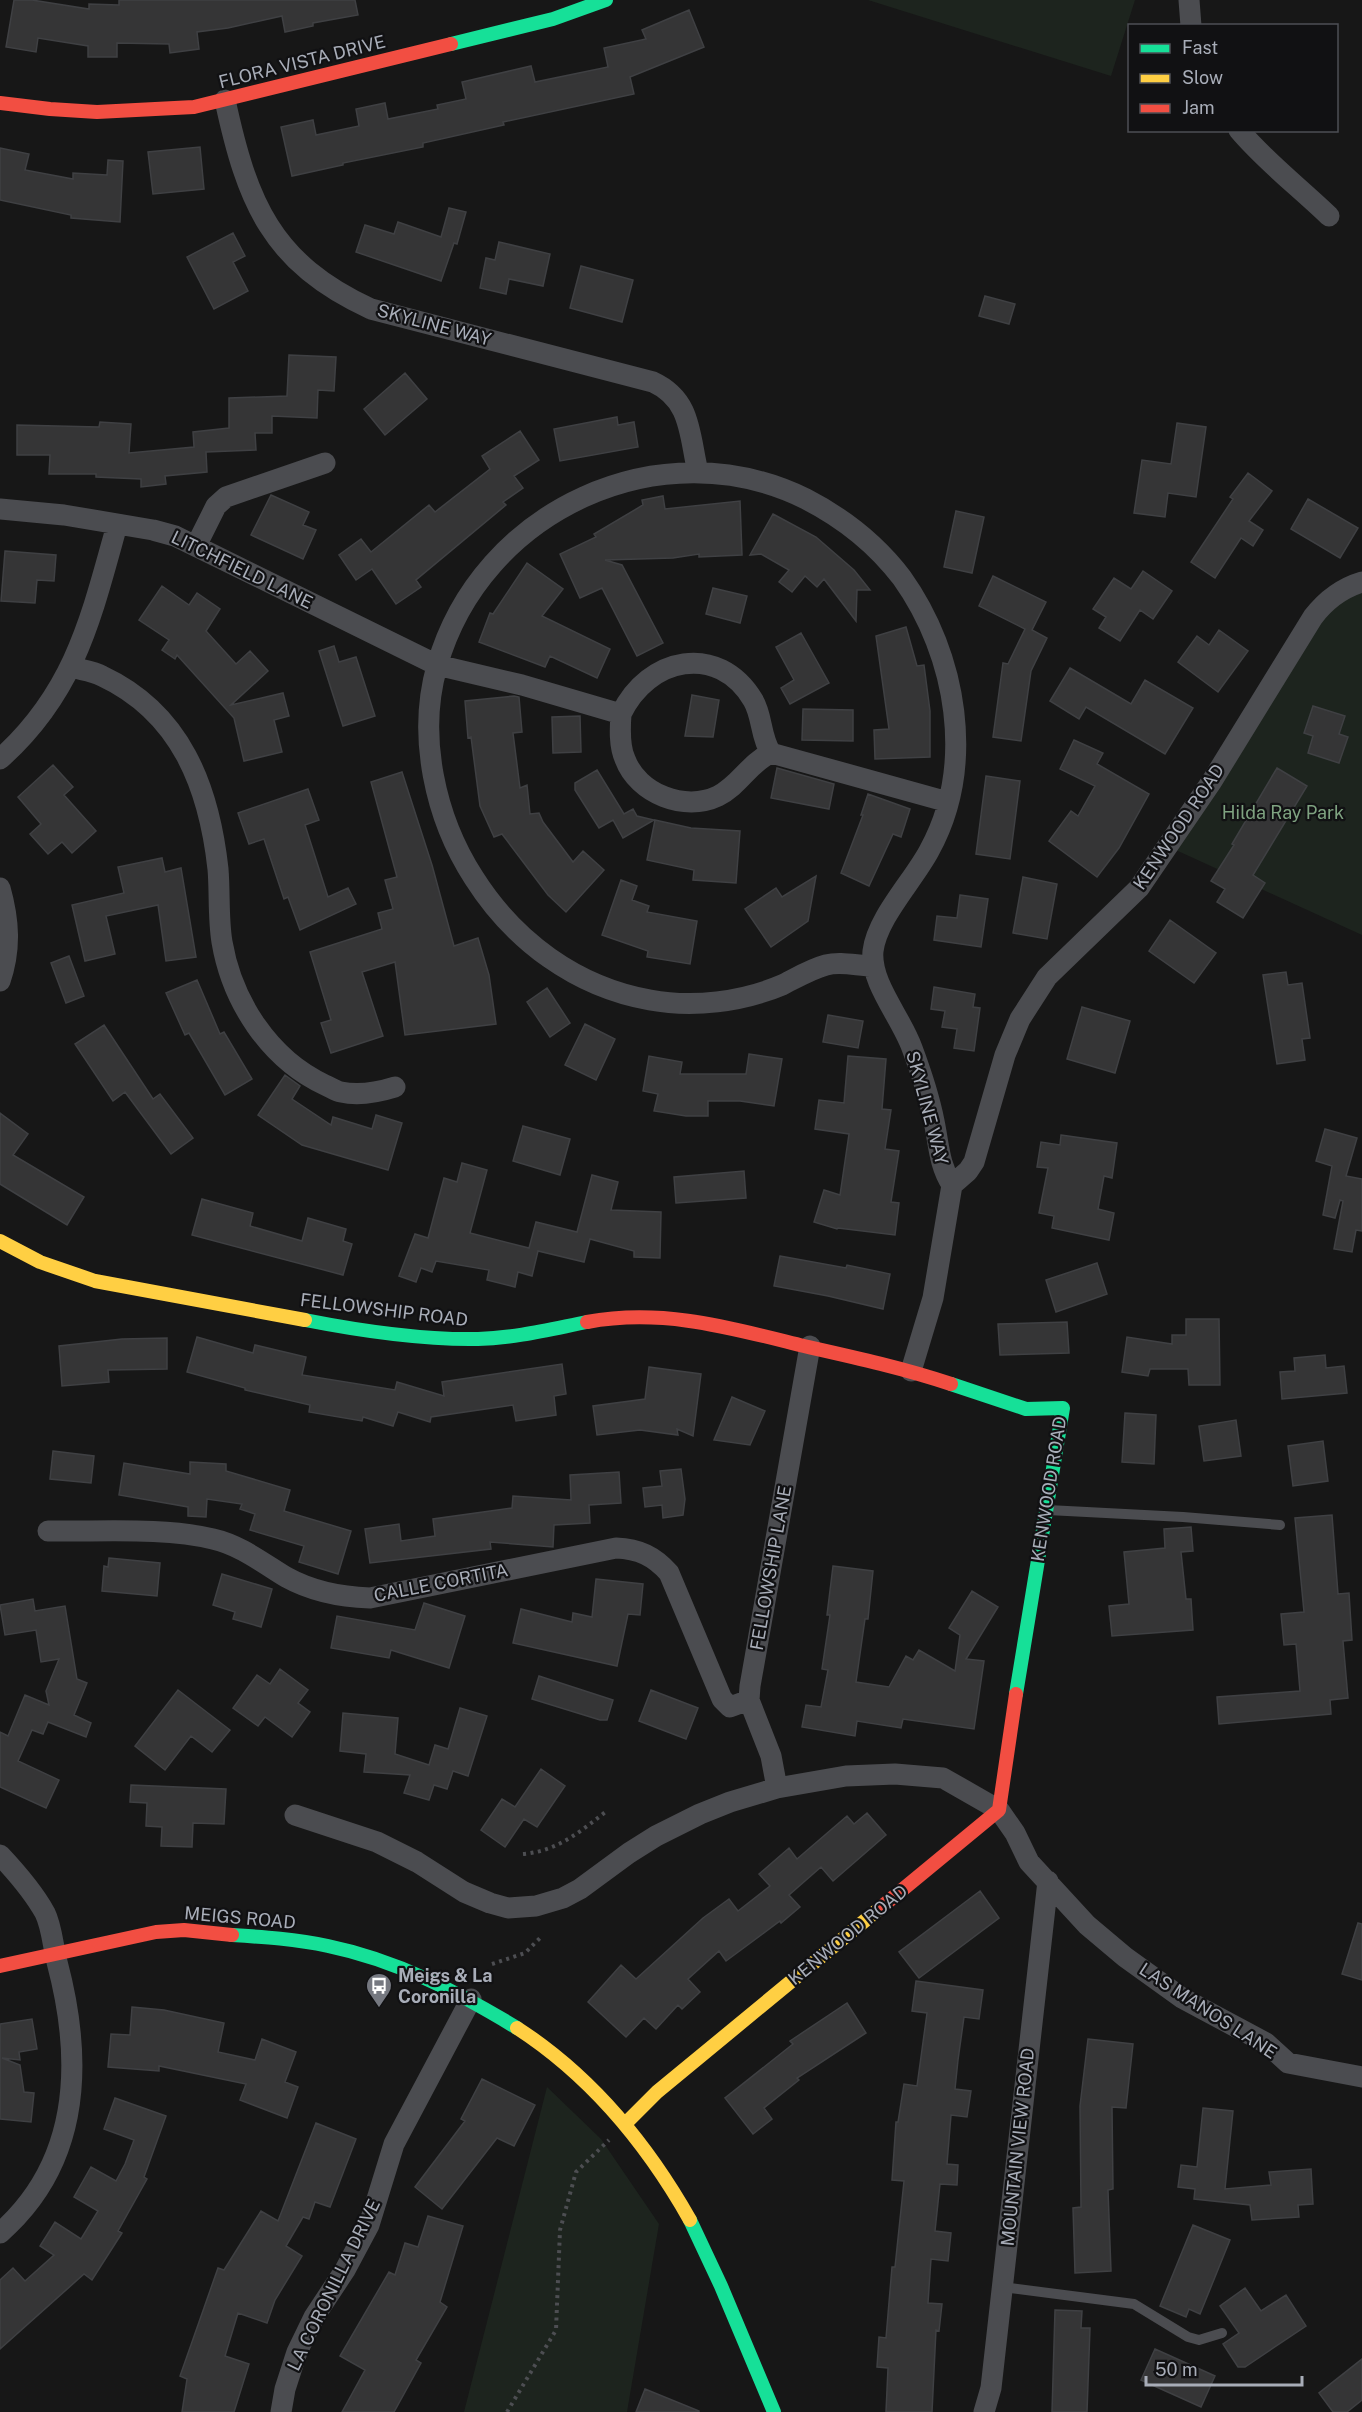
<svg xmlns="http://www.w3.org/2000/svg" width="1362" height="2412" font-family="'Public Sans',sans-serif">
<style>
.green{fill:#1d241e}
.building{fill:#353536;stroke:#3f4043;stroke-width:1.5}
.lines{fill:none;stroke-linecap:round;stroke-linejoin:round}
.path{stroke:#4d4e52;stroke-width:4;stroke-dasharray:3 4.5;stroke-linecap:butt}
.lane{stroke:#4b4c50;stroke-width:10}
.street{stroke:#4b4c50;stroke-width:21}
.fast{stroke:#16e098;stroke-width:14}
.slow{stroke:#ffcf43;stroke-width:14}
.jam{stroke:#f24e42;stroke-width:14}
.labels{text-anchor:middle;stroke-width:4.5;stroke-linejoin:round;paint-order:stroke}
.street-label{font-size:18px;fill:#a8adb8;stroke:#111113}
.park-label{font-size:18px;fill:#7fa381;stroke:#111113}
.poi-label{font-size:18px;font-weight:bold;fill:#a8adb8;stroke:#111113;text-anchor:start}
</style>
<rect width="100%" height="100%" fill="#171717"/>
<path class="green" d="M868,0H1135L1111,76Z
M1362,582V935L1167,846L1313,617Z
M547,2087L601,2139L659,2224L627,2412H464Z"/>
<path class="building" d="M14,0H32L89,9V4L119,5V0H355L358,15L313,23V26L285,32L282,16L228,28L197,32L199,49L170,53L169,44L117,43V57H88V46L38,38L36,52L6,47Z
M689,10L704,47L630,77L634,94L503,122L504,125L423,143V147L343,163V165L292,176L281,127L313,120L316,135L359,126L356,109L385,103L388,119L438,109L437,105L466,99L462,82L531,66L535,82L608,67L604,48L646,39L642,30Z
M200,147L204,189L153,194L148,152Z
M0,148L29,154L25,170L73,179V173L107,175L108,160L123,161L120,222L71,218V215L0,200Z
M449,208L466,212L457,244L454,243L441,281L356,252L365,225L394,234L398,222L441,237Z
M233,233L245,256L233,262L248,291L214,309L187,257Z
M499,242L550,254L543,286L509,279L506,294L480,288L486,258L495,260Z
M581,266L633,280L622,322L570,308Z
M985,296L1015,304L1009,324L979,316Z
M289,355L336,357L334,391L318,390L317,418L272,416V433H255L256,450L206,452L207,472L165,476L166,484L141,487V479L96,477V474H49L50,455H17V425L99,427L100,422L131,424L129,453L194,447L193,432L229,428V398L287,396Z
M405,373L427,399L385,435L364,409Z
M617,417L618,425L634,422L638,447L560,461L554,429Z
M1177,423L1206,427L1196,497L1168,493L1165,517L1134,513L1142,460L1171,464Z
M520,431L539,460L514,476L523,488L503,502L506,505L416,580L421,587L396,604L372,569L356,580L339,555L361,539L371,552L429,505L435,512L490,469L482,456Z
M1248,473L1272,491L1249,521L1263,530L1253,546L1241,538L1215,578L1191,562L1233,499L1230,497Z
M271,495L309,512L303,525L316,530L303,559L251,535Z
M663,496L665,509L740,501L742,555L699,557V554L673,558L605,560L622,565L663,643L637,656L602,588L580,598L560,554L596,537L594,534L643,505L642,500Z
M1308,499L1358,528L1340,558L1291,529Z
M956,511L984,517L972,573L944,567Z
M773,514L816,537L854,570L870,590H857L856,621L824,579L817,587L805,576L792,592L779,582L789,570L761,554L750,555Z
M5,551L56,555L54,581L37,580L35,603L1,601Z
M527,563L563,589L542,616L610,649L597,678L550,656L545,667L479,642L490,613L493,614Z
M1143,571L1172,591L1153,619L1140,610L1120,641L1099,628L1106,617L1093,609L1114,578L1131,589Z
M993,576L1046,602L1032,630L1047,638L1031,671L1021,741L993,737L1003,663L1008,664L1025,629L979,606Z
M162,586L189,605L197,593L220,609L206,631L236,664L250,651L268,671L231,705L283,693L289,716L274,720L282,752L244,761L234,718L177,655L175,659L162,650L169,640L139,620Z
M713,588L747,596L740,623L706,614Z
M906,627L917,666L924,665L930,711V757L875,759L874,730L889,729L876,636Z
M1219,630L1248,651L1218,692L1178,662L1197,636L1209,645Z
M801,633L829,683L790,704L781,688L794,680L776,647Z
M334,646L339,662L356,657L375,716L343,726L319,651Z
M1070,668L1131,704L1145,680L1193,708L1165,754L1086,707L1079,719L1050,701Z
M692,695L719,700L713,737L685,736Z
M514,696L519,697L522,732L513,733L520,788L527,785L530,814L539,813L543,822L573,862L583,851L604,870L566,912L548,895L502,834L494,837L480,806L471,737L468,738L465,701Z
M1313,706L1345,716L1339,734L1348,737L1339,763L1308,753L1313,736L1304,733Z
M803,709L853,710V741L802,740Z
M580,716L581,752L553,753L552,717Z
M1074,740L1103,753L1097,764L1149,794L1119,848L1097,877L1049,841L1071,811L1078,816L1095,786L1060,769Z
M53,765L73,787L64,795L96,831L72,853L62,842L48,854L30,834L41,824L18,797Z
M777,768L834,784L829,809L771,798Z
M1277,768L1307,786L1253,875L1265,883L1243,918L1217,902L1225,889L1211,881L1234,845L1232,844Z
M597,770L624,814L633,809L637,816L654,820L623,838L613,820L599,828L575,790V783Z
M402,772L432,865L454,946L478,938L489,975L496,1024L405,1035L395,962L362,972L383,1036L331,1053L321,1023L331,1020L310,952L382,929L378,913L393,909L385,880L397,877L371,782Z
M986,776L1020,781L1010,859L976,854Z
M308,789L319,820L305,825L328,897L348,888L356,904L300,930L288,897L284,899L264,839L249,844L238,813Z
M868,794L910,809L901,837L893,834L869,886L841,873L863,815H861Z
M655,820L691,828L740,831L736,883L693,880L694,870L647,860Z
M162,858L165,872L181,868L196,957L166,961L158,905L106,916L115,954L85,961L72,905L124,893L118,867Z
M816,876L808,921L771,947L745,909L776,888L782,897Z
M1023,877L1057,884L1047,939L1013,933Z
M621,880L637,886L632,900L649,906L647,912L697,921L690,964L647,957L648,951L602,935Z
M960,895L988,899L981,947L934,940L937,916L957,918Z
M1170,920L1216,953L1194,983L1149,951Z
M69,956L84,996L66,1003L51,963Z
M1286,972L1288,985L1302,983L1310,1038L1302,1039L1305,1060L1277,1064L1263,975Z
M197,980L220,1034L224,1032L252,1079L225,1095L189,1033L185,1035L166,993Z
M934,987L975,994L973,1007L980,1008L974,1051L954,1048L957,1029L942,1027L945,1011L931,1009Z
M547,988L570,1023L550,1037L527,1002Z
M1082,1007L1130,1021L1115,1073L1067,1059Z
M828,1015L863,1021L858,1048L823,1042Z
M585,1024L615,1039L596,1080L565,1065Z
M104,1025L153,1099L160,1094L193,1138L171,1154L125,1092L113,1101L75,1044Z
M749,1054L782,1059L774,1106L740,1101H708V1116H686L654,1111L658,1094L643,1091L649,1056L682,1062L680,1074H746Z
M848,1056L886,1059L882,1109L891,1110L885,1149L899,1151L891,1202L899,1203L895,1235L838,1228L837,1229L814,1222L824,1190L840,1195L849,1134L815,1129L819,1100L844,1103Z
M285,1075L300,1086L292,1099L331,1125L333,1117L372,1129L376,1115L402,1123L388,1170L302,1145L258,1115Z
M0,1113L28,1134L13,1155L84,1197L67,1225L0,1184Z
M523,1126L570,1139L560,1175L513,1161Z
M1325,1129L1357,1138L1346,1176L1362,1179V1231L1356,1230L1352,1252L1334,1249L1343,1201L1340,1200L1335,1218L1323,1215L1332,1166L1316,1161Z
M1061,1135L1117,1143L1112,1178L1104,1176L1098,1209L1114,1213L1109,1240L1052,1228L1054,1216L1039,1213L1048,1168L1037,1167L1041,1142L1060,1145Z
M462,1163L487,1170L470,1233L529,1248L536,1222L577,1232L592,1175L618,1182L611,1210L661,1212L660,1258L634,1257V1251L590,1239L584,1262L538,1251L532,1276L518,1272L515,1287L487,1280L489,1270L436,1261L432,1272L421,1268L416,1282L399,1276L415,1234L428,1238L444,1178L457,1182Z
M744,1171L746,1198L676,1203L674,1177Z
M202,1199L253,1213L250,1226L302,1241L308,1218L346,1229L343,1241L352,1244L343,1275L192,1235Z
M780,1256L846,1268L847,1265L890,1274L883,1309L828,1296L774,1286Z
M1097,1263L1107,1294L1056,1312L1046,1280Z
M1186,1319H1219L1220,1385H1189L1188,1369H1150L1148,1376L1122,1372L1127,1337L1172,1344V1335H1186Z
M1067,1322L1069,1353L1000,1355L998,1324Z
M197,1337L253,1353L255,1345L306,1357L302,1375L395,1390L397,1382L444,1396L442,1382L562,1364L566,1394L554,1396L556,1415L516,1421L513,1405L431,1417L430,1422L398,1412L393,1426L363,1417L362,1421L309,1412L310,1405L245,1390V1388L187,1372Z
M167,1338V1369L108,1370L109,1382L62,1386L59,1346L122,1339Z
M1325,1355L1326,1368L1344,1366L1347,1393L1282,1399L1280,1372L1295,1371L1294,1358Z
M649,1367L701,1374L693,1436L677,1429L678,1435L640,1430L597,1435L593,1406L645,1399Z
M732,1397L765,1411L750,1445L714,1440Z
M1125,1413L1156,1415L1154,1464L1122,1462Z
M1236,1420L1241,1456L1204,1461L1199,1426Z
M1323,1441L1328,1481L1293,1486L1288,1446Z
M53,1451L94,1456L91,1483L50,1479Z
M190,1462L226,1464V1471L290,1490L284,1511L351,1531L338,1574L299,1562L304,1546L250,1530L255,1514L240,1509L242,1504L207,1499L206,1517L188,1516V1507L119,1495L124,1463L190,1474Z
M681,1469L685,1499L683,1515L663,1518L662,1505L645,1507L643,1488L662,1486L660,1471Z
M619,1472L621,1503L589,1505L590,1523L554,1525L553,1547L490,1542L491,1549L370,1563L365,1529L399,1524L401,1541L435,1536L433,1519L512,1508L513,1496L571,1500L570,1475Z
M1332,1515L1338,1594L1349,1593L1352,1640L1343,1641L1348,1698L1330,1700L1331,1714L1219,1724L1217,1697L1300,1691L1296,1644L1284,1645L1281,1614L1304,1612L1295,1518Z
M1191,1527L1193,1551L1181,1552L1186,1599H1191L1193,1630L1112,1636L1109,1606L1129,1604L1124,1552L1165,1548L1164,1529Z
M109,1558L160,1563L157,1596L102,1591L104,1566L108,1567Z
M833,1566L873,1571L868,1619H865L856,1682L889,1687L906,1656L913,1660L919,1650L955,1671L960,1635L949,1628L972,1591L998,1607L966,1659L984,1661L974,1729L903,1719L901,1728L857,1721L855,1736L802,1727L806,1705L821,1707L828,1670L822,1669L830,1615H827Z
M222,1574L272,1589L261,1627L233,1619L235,1612L213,1605Z
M596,1579L643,1584L640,1615L628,1614L617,1666L513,1643L521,1609L572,1622L573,1613L592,1617Z
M33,1599L35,1611L65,1606L77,1679L87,1683L74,1715L91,1723L86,1737L48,1722L43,1734L32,1730L18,1761L59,1780L46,1808L0,1787V1732L8,1736L25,1695L49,1705L46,1691L59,1659L41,1662L36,1630L5,1635L0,1605Z
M424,1603L465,1616L449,1668L391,1650L389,1658L331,1648L337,1616L415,1630Z
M280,1669L308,1690L298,1703L310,1712L292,1737L265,1717L258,1726L233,1708L257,1675L270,1684Z
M539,1676L613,1700L607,1720H600L532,1699Z
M178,1690L230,1730L212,1752L191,1736L165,1770L135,1746Z
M651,1690L698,1708L686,1739L639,1721Z
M460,1708L487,1716L468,1776L453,1771L447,1789L434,1785L429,1800L404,1793L410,1775L364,1772L366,1754L340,1751L343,1713L398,1718L395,1754L429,1765L435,1745L448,1749Z
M541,1769L565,1786L537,1827L524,1819L505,1847L481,1830L502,1799L515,1807Z
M131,1785L226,1789L224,1824L193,1823L192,1847L161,1846L162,1827L146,1826L147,1803L130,1802Z
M867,1813L886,1835L833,1881L821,1867L789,1895L800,1907L781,1923L780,1921L726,1961L719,1951L688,1979L700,1992L682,2009L678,2005L656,2029L644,2018L626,2037L588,2002L621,1965L636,1979L703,1918L729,1899L738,1911L770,1886L759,1874L789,1848L797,1859L847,1816L854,1824Z
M980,1891L999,1918L919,1978L899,1952Z
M1358,1923L1362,1924V1980L1342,1974Z
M916,1981L983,1990L979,2019L964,2017L958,2060L955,2089L971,2091L967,2117L951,2115L947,2164L958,2165L957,2185L940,2184L935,2231L951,2233L948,2261L931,2259L928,2303L942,2304L939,2331L936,2330L932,2412H886L888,2368L877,2367L879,2337L886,2338L892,2267H895L904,2181L892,2180L896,2122H898L904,2084L917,2086L927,2013L912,2011Z
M847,2003L866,2033L797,2078L799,2080L764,2108L772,2119L753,2134L725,2098L793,2044L790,2041Z
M132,2007L164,2010L224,2023L218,2052L255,2060L262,2039L296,2052L285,2082L298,2087L287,2118L240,2100L246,2084L159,2066V2071L108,2067L111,2034L130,2035Z
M32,2019L37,2049L19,2052L20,2060L2,2058L20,2065L24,2092L34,2093L31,2122L0,2119V2024Z
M1088,2039L1133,2044L1126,2108L1112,2107L1113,2189L1108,2190L1111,2271L1075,2273L1073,2208L1081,2207L1080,2106Z
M482,2079L535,2105L514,2146L497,2138L442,2209L415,2187L465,2121L461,2119Z
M115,2098L166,2116L144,2177L147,2179L118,2231L122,2233L92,2280L84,2274L0,2349V2280L13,2268L25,2281L54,2255L40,2246L55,2222L81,2239L98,2211L74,2197L91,2167L116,2181L125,2164L134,2140L104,2129Z
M1203,2108L1233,2111L1225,2189L1271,2185L1269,2172L1311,2169L1313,2204L1298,2205L1299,2217L1252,2220L1250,2205L1194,2199L1195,2189L1178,2187L1181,2165L1197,2167Z
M316,2123L356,2139L330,2207L315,2202L309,2219L303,2217L286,2246L302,2256L275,2300L267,2323L238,2313L225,2356L249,2364L234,2412H182L187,2379L180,2376L218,2268L224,2270L261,2211L278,2221Z
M428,2216L463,2226L440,2302L447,2307L416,2360L421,2363L394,2412H342L365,2370L340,2356L389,2272L395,2275L405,2243L418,2247Z
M1193,2225L1230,2240L1200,2314L1189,2309L1186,2317L1160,2306Z
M1245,2288L1261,2311L1286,2295L1306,2326L1245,2367H1238L1223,2344L1239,2333L1220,2306Z
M1055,2310L1082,2311L1081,2328H1090L1087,2412H1052Z
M1155,2349L1215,2376L1201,2407L1141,2380Z
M1362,2359V2400L1347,2412H1333L1319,2393Z
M645,2389L699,2411V2412H636Z"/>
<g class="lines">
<path class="path" d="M523,1854C558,1851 581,1831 608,1810
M492,1964L525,1953L541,1937
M507,2412L556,2330L560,2230L576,2172L609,2140"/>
<path class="lane" d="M1048,1510L1183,1517L1280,1525
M1002,2287L1134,2304L1188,2337L1199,2340L1222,2333"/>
<path class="street" d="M1189,0L1191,26
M225,100C247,202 271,263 371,309L653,382C692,400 689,435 698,472
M1239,130C1266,162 1299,187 1329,216
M0,509L64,515L153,530L175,536L437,665L522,685L621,714C648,657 718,642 753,700C763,717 760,736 771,753L948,802
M196,546L216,506L226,497L325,463
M71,667C81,670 93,671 102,676C181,713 209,787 218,869C220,893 218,918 222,942C232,1001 269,1059 325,1085C330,1087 336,1091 341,1092C359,1096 379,1092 395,1087
M621,714C620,728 619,746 625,759C638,794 685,812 718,796C740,785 749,763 771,753
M0,759C75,692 91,618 117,525
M0,888C9,920 11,949 0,981
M873,966C858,966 841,961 826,965C811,969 796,978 782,985C742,1002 693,1008 650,1000C576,987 514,941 474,878C435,818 417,736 437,666C481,510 661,427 806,499C843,518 877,545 902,578C957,655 976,766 929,851C913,881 877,918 873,951C870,983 901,1017 912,1048C921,1072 929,1096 934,1121C939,1145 939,1165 952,1185
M911,1371L933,1298L952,1185L968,1171L974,1162L1005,1055L1020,1019L1047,977L1139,888L1212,781L1313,617C1326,600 1342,588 1362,582
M48,1531C99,1532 164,1527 213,1539C240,1545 263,1563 286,1577C313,1592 340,1597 370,1598L616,1548C639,1549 654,1556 669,1573L722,1699L730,1707L749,1700
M777,1788L771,1756L749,1700L750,1686L810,1346
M295,1815L377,1842L417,1862L464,1892L490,1903L508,1908L536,1906L563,1898L580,1889L629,1853L656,1836L700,1814L730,1802L777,1788L846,1776L895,1774L943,1778L999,1810L1015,1833L1029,1862L1087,1925L1125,1957L1182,1998L1266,2043L1288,2063L1362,2077
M0,1855C16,1872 34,1893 45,1913C52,1927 53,1947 57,1962C83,2060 81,2162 0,2233
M281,2412L285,2389L297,2352L314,2317L345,2270L369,2225L394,2144L471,1999
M984,2412L991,2388L1048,1881"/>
<path class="fast" d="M451,44L553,19L606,0
M305,1320C361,1331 421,1340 478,1339C515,1338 551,1329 587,1322
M951,1384L1026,1409L1063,1408L1016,1694
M232,1935C264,1937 296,1939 328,1946C396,1960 458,1992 517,2028
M690,2220L721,2286L774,2412"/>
<path class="slow" d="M0,1241L40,1262L95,1281L305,1320
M517,2028C591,2076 647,2144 690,2220
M625,2124L657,2092L879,1909"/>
<path class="jam" d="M0,103L50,109L97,112L194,107L451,44
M587,1322C663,1308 731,1328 804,1346C853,1357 903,1368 951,1384
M879,1909L999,1810L1016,1694
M0,1966L156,1932L184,1930L232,1935"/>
</g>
<defs>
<symbol id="bus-pin" viewBox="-11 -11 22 30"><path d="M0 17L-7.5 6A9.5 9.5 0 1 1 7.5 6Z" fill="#757880" stroke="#111113"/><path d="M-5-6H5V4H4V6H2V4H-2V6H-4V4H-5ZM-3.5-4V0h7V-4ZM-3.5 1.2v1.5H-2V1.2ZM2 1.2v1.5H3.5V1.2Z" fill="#fff"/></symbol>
</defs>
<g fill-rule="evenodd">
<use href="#bus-pin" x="364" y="1971" width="30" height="40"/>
</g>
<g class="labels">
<g class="street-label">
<text transform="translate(302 62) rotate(-14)" y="6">FLORA VISTA DRIVE</text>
<text transform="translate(434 325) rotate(15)" y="6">SKYLINE WAY</text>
<text transform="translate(242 570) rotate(26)" y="6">LITCHFIELD LANE</text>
<text transform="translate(1179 827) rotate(-56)" y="6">KENWOOD ROAD</text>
<text transform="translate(927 1108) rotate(75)" y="6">SKYLINE WAY</text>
<text transform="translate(384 1310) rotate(7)" y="6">FELLOWSHIP ROAD</text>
<text transform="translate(1049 1489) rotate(-81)" y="6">KENWOOD ROAD</text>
<text transform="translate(771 1568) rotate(-80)" y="6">FELLOWSHIP LANE</text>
<text transform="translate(441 1583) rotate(-11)" y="6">CALLE CORTITA</text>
<text transform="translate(240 1918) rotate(5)" y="6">MEIGS ROAD</text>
<text transform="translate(848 1935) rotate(-39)" y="6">KENWOOD ROAD</text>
<text transform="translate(1208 2011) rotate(33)" y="6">LAS MANOS LANE</text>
<text transform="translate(1018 2147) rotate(-84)" y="6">MOUNTAIN VIEW ROAD</text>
<text transform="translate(334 2285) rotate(-64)" y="6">LA CORONILLA DRIVE</text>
</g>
<g class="park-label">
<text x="1283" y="819">Hilda Ray Park</text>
</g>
<g class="poi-label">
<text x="398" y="1982">Meigs &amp; La<tspan x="398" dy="21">Coronilla</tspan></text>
</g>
</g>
<rect x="1128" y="24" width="210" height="108" fill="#111113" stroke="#4d4f55" stroke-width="1.5"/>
<rect x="1140" y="44" width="30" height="9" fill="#16e098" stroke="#4d4f55" stroke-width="1.5"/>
<text x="1182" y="54" font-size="18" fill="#a8adb8">Fast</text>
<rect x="1140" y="74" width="30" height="9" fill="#ffcf43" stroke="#4d4f55" stroke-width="1.5"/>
<text x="1182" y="84" font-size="18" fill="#a8adb8">Slow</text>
<rect x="1140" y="104" width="30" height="9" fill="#f24e42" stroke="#4d4f55" stroke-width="1.5"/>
<text x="1182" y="114" font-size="18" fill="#a8adb8">Jam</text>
<path d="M1146 2376v9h156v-9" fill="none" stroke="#a8adb8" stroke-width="3"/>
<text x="1155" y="2376" font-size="18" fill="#a8adb8" stroke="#111113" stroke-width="4.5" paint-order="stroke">50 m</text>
</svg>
